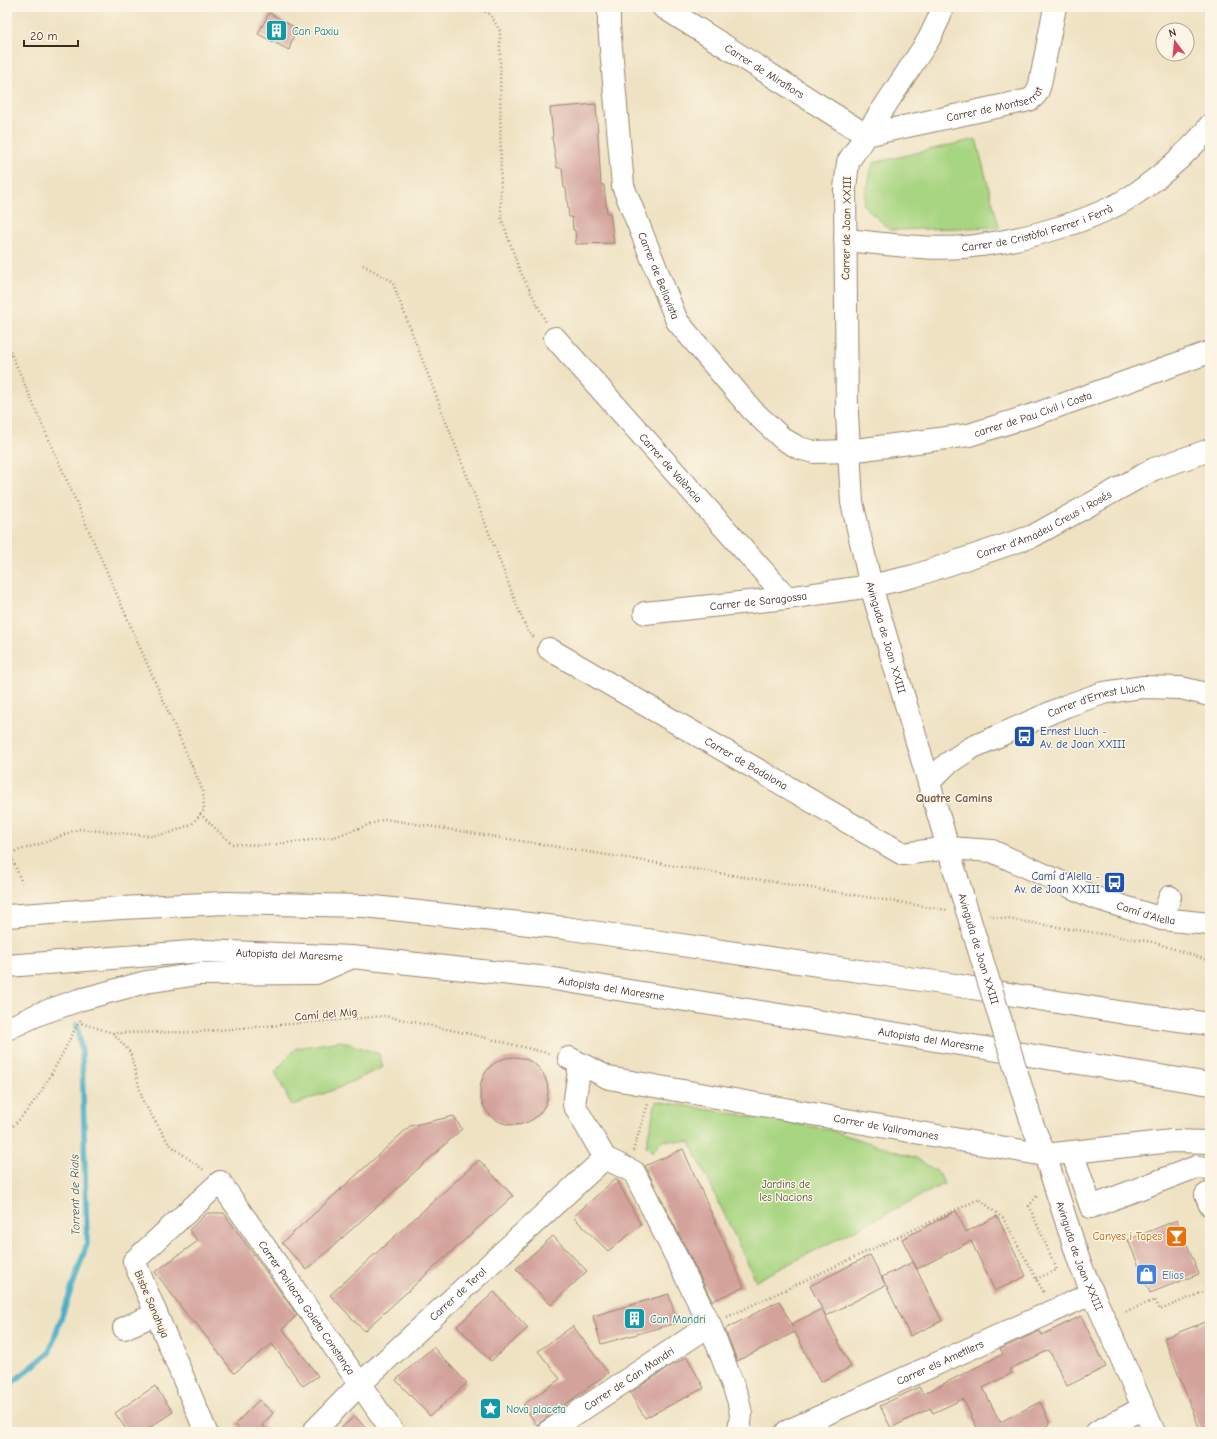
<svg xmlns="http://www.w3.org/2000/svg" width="1217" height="1439" font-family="'Comic Neue',sans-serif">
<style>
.green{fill:#a8d581;stroke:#728050}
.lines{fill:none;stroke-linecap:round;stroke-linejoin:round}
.stream{stroke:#47aec6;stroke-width:5.5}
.building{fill:#d3a29b}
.minor-casing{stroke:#958670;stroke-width:24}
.highway-casing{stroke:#958670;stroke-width:24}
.path{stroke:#958670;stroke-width:2.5;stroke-dasharray:1 3;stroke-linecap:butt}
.minor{stroke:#fff;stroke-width:22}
.highway{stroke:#fff;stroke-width:22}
.minor-bridge-casing{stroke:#958670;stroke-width:24;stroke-linecap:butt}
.minor-bridge{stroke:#fff;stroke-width:22}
.labels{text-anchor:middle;stroke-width:3;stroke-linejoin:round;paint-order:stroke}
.culture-label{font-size:11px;fill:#0d838f;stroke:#fcf5e5;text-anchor:start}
.street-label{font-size:11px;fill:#3b2a1e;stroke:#fcf5e5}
.transit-label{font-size:11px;fill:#164399;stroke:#fcf5e5;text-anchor:start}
.park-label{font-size:11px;fill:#565537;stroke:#fcf5e5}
.food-label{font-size:11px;fill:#c56008;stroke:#fcf5e5;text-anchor:end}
.shop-label{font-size:11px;fill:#366cbe;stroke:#fcf5e5;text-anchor:start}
.neighbourhood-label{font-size:12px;font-weight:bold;fill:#70544a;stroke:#fcf5e5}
.water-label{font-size:12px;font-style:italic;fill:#3f5859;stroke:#fcf5e5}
</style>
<rect width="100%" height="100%" fill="#fcf5e5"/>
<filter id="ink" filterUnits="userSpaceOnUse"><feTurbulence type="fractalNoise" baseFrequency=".025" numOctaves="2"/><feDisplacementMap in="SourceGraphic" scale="8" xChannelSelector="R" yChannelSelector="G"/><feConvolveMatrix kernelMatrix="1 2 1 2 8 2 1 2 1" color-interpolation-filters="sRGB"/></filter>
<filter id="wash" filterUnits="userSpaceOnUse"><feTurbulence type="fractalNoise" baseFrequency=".012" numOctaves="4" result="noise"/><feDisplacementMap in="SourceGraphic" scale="16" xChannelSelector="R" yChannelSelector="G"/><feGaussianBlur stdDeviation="0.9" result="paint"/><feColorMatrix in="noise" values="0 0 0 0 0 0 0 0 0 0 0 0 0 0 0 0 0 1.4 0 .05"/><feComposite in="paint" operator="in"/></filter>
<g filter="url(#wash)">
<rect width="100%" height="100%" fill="#efe2c3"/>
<path class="green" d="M976,139L999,227L890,230L863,205L873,163Z
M341,1041L379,1054L383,1067L338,1088L292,1106L275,1072L296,1048Z
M656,1101L827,1129L916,1158L939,1173L944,1184L756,1281L690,1142L664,1140L652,1152L646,1146Z"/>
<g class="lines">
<path class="stream" d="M7,1387L49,1353L87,1244L82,1053L77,1025"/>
</g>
<g id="blocks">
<path class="building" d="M269,13L296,28L289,50L258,34Z
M596,104L601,185H604L607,213H610L614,243L576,244L575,230H573L572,217H569L566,188H564L562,168H557L552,137L553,136L550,108Z
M480 1091a34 34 0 1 1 68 0a34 34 0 1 1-68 0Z
M454,1116L462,1129L307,1270L282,1243L410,1126Z
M683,1149L744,1287L712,1301L645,1166Z
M479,1160L513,1196L364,1331L330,1295Z
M616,1178L641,1225L608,1251L573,1217Z
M956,1211L966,1232L997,1216L1026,1276L995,1291L971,1241L917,1269L902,1239Z
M207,1213H224L297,1315L283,1329L318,1376L303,1386L272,1344L234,1373L195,1322L193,1323L155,1272L198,1241L189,1230Z
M1177,1220L1199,1274L1150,1293L1128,1240Z
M553,1236L587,1271L551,1305L516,1269Z
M870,1255L885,1284L882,1277L913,1262L942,1321L910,1336L886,1285L826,1316L810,1286Z
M494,1292L528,1328L491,1361L457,1326Z
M669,1294L677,1323L601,1344L593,1316Z
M779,1301L793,1327L791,1324L822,1309L851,1367L820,1382L795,1332L737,1361L725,1329Z
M1081,1316L1106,1367L1067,1386L1049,1350L1010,1369L1012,1373L983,1388L1000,1422L1040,1402L1050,1424L1035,1432H979L963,1399L933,1413L930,1408L891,1428L880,1406L919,1387L923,1394L1003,1354L1000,1349L1040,1331L1042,1335Z
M1210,1320V1432H1201L1164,1338Z
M573,1326L608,1373L537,1425L523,1405L560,1379L538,1351Z
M433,1347L467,1383L430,1416L396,1380Z
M687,1357L704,1388L645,1418L630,1393L671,1366Z
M155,1386L173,1412L143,1432H128L115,1413Z
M259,1400L273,1413L262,1425L270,1432H242L235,1424Z
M355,1416L369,1432H336Z"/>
</g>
</g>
<g filter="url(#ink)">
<use href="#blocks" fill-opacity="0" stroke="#958670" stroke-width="1"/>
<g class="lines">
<defs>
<g id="minor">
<path id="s1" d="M609,7V25L623,186L677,321L752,410L783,439L799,448L814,452L849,451L969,435L1036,414L1210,352"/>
<path id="s2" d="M663,7L866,135"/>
<path id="s3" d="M942,7L939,18L929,39L848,162L845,189L847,414L852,502L871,586L957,878"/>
<path id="s4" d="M866,135L1029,100C1036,96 1038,92 1040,84L1055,7"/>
<path id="s5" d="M845,240C889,244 937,252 981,245C1027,239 1093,221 1132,196C1149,185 1165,172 1180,158C1191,147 1202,138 1210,125"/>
<path id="s6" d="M555,338L787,598"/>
<path id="s7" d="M645,613L787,598L871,586L914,576L1033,536L1154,469L1210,450"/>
<path id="s8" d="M549,649L903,854L949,848L992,851L1093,897L1162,919L1210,924"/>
<path id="s9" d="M929,782L947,764L971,748L1066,706L1103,693L1142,687L1181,688L1210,695"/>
<path d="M1162,919L1170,897"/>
<path id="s10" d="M569,1058L609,1078L1045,1155L1172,1141L1210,1142"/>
<path d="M580,1064L574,1105L605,1158L634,1172L710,1325L738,1399L741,1414L739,1432"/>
<path id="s11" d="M1033,1126L1045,1155L1080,1264L1154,1432"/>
<path d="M1072,1152L1091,1207L1196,1167L1210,1168"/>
<path d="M1210,1193L1206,1195L1210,1205"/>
<path d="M124,1328L156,1314"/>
<path id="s12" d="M206,1432L134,1261L220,1182L393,1432"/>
<path id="s13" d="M313,1432L360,1384L605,1158"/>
<path id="s14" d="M548,1432L710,1325"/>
<path id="s15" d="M786,1432L1093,1293"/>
<path d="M1097,1432L1143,1408"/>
</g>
<g id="highway">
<path d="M7,916L121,908L225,903L365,906L565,928L942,983L1125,1013L1210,1024"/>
<path id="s16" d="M7,966L204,951L352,957L548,978L1210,1084"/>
<path d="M7,1029L39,1014L79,1000L146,982L198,974L316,973L348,959"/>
</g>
</defs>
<use href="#minor" class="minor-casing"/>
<use href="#highway" class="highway-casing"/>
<path class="path" d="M474,7L490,14L500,31L501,217L519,269L546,322
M363,265L392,281L521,616L528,632L534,637
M7,344L203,791L204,810L192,824L170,833L151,836L78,829L49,841L7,854
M200,814L232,844L270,845L334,837L385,819L947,910
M10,853L22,883
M989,916L1153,942L1210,961
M80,1020L81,1023L113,1033L196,1032L385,1016L470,1034L551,1054
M113,1033L130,1052L143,1101L169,1144L205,1171
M7,1131C38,1106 59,1060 77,1025L81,1023
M633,1151L648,1104
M1036,1279L1057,1270L1029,1206L1037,1196
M1122,1313L1155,1300L1160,1310L1210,1289
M727,1317L979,1199L1003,1218L1044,1293"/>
<use href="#minor" class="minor"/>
<use href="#highway" class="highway"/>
<defs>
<g id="minor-bridge">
<path id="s17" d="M957,878L1033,1126"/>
</g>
</defs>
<use href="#minor-bridge" class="minor-bridge-casing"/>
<use href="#minor-bridge" class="minor-bridge"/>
</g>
</g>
<defs>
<symbol id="building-square" viewBox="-11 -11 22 22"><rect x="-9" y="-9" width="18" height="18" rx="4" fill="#0f9aa8" stroke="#fcf5e5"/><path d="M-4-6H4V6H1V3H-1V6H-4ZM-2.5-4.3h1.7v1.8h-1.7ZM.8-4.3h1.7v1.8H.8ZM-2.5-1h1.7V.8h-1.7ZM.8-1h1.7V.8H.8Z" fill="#fff"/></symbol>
<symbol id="bus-square" viewBox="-11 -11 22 22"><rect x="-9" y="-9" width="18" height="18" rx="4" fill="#1a4fb4" stroke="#fcf5e5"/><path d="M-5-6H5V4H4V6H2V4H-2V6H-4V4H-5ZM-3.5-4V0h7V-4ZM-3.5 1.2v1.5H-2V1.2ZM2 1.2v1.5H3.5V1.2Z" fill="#fff"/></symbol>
<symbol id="bar-square" viewBox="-11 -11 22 22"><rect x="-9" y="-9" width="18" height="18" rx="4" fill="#e8710a" stroke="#fcf5e5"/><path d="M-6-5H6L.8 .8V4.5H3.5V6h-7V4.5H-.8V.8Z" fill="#fff"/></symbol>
<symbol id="shop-square" viewBox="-11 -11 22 22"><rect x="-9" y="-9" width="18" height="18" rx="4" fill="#3f7fe0" stroke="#fcf5e5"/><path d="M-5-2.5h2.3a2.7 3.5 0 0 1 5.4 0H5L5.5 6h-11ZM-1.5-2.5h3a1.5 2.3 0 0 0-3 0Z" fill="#fff"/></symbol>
<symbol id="sight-square" viewBox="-11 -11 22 22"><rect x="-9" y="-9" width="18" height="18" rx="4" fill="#0f9aa8" stroke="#fcf5e5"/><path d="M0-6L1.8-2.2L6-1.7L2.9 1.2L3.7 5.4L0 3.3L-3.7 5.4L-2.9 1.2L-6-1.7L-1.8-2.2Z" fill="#fff"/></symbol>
</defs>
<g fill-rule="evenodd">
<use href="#building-square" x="264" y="18" width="25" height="25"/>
<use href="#bus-square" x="1012" y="724" width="25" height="25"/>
<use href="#bus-square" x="1102" y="870" width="25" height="25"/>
<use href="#bar-square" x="1164" y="1224" width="25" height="25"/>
<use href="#shop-square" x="1134" y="1262" width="25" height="25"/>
<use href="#building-square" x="622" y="1306" width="25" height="25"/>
<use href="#sight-square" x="478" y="1396" width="25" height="25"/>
</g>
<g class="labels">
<g class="culture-label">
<text x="292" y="35">Can Paxiu</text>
<text x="650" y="1323">Can Mandri</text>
<text x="506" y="1413">Nova placeta</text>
</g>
<g class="street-label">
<text dy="4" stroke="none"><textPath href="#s2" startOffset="120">Carrer de Miraflors</textPath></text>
<text dy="4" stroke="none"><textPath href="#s4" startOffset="133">Carrer de Montserrat</textPath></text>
<text dy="4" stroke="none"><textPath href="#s5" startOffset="195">Carrer de Cristòfol Ferrer i Ferrà</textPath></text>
<text transform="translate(846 228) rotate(-89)" y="4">Carrer de Joan XXIII</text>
<text dy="4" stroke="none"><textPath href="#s1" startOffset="276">Carrer de Bellavista</textPath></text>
<text dy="4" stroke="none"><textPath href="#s1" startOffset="741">carrer de Pau Civil i Costa</textPath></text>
<text dy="4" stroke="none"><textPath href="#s6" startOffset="174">Carrer de València</textPath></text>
<text dy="4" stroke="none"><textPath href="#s7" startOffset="412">Carrer d'Amadeu Creus i Rosés</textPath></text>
<text dy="4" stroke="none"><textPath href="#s7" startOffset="114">Carrer de Saragossa</textPath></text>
<text dy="4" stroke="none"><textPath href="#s3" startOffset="662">Avinguda de Joan XXIII</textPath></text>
<text dy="4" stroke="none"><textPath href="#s9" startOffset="189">Carrer d'Ernest Lluch</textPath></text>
<text dy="4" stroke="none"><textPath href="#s8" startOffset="228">Carrer de Badalona</textPath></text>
<text dy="4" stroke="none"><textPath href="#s8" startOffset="665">Camí d'Alella</textPath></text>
<text dy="4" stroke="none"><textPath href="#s17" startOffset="74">Avinguda de Joan XXIII</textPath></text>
<text dy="4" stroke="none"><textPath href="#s16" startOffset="283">Autopista del Maresme</textPath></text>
<text dy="4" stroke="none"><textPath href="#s16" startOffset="607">Autopista del Maresme</textPath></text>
<text transform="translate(326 1014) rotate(-5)" y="4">Camí del Mig</text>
<text dy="4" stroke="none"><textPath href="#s16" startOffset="931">Autopista del Maresme</textPath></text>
<text dy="4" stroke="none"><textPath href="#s10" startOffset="326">Carrer de Vallromanes</textPath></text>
<text dy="4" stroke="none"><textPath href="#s11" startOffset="138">Avinguda de Joan XXIII</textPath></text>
<text dy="4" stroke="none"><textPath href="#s13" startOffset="200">Carrer de Terol</textPath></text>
<text transform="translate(152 1304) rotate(67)" y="4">Bisbe Sanahuja</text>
<text dy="4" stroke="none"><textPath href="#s12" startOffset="455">Carrer Pol·lacra Goleta Constança</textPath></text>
<text dy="4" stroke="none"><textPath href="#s15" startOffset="169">Carrer els Ametllers</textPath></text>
<text dy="4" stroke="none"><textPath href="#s14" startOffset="97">Carrer de Can Mandri</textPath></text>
</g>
<g class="transit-label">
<text x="1040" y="735">Ernest Lluch -<tspan x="1040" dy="13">Av. de Joan XXIII</tspan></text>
<text x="1100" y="880" text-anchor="end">Camí d'Alella -<tspan x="1100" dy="13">Av. de Joan XXIII</tspan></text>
</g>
<g class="park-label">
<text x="786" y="1188">Jardins de<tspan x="786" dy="13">les Nacions</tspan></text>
</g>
<g class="food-label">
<text x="1162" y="1240">Canyes i Tapes</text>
</g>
<g class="shop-label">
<text x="1162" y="1279">Elias</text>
</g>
<g class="neighbourhood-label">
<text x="954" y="802">Quatre Camins</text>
</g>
<g class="water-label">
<text transform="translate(75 1195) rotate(-91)" y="4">Torrent de Rials</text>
</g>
</g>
<rect width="1217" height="1439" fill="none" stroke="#fcf5e5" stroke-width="24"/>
<g transform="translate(1175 42) rotate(344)"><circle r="19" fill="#fcf5e5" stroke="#afa495"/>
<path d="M0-3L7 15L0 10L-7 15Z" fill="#d1495b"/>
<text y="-6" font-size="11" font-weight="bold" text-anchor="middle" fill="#3b2a1e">N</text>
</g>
<path d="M24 40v6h54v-6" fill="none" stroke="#3b2a1e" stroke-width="2"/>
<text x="30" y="40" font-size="12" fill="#3b2a1e" stroke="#fcf5e5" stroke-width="3" paint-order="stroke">20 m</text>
</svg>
